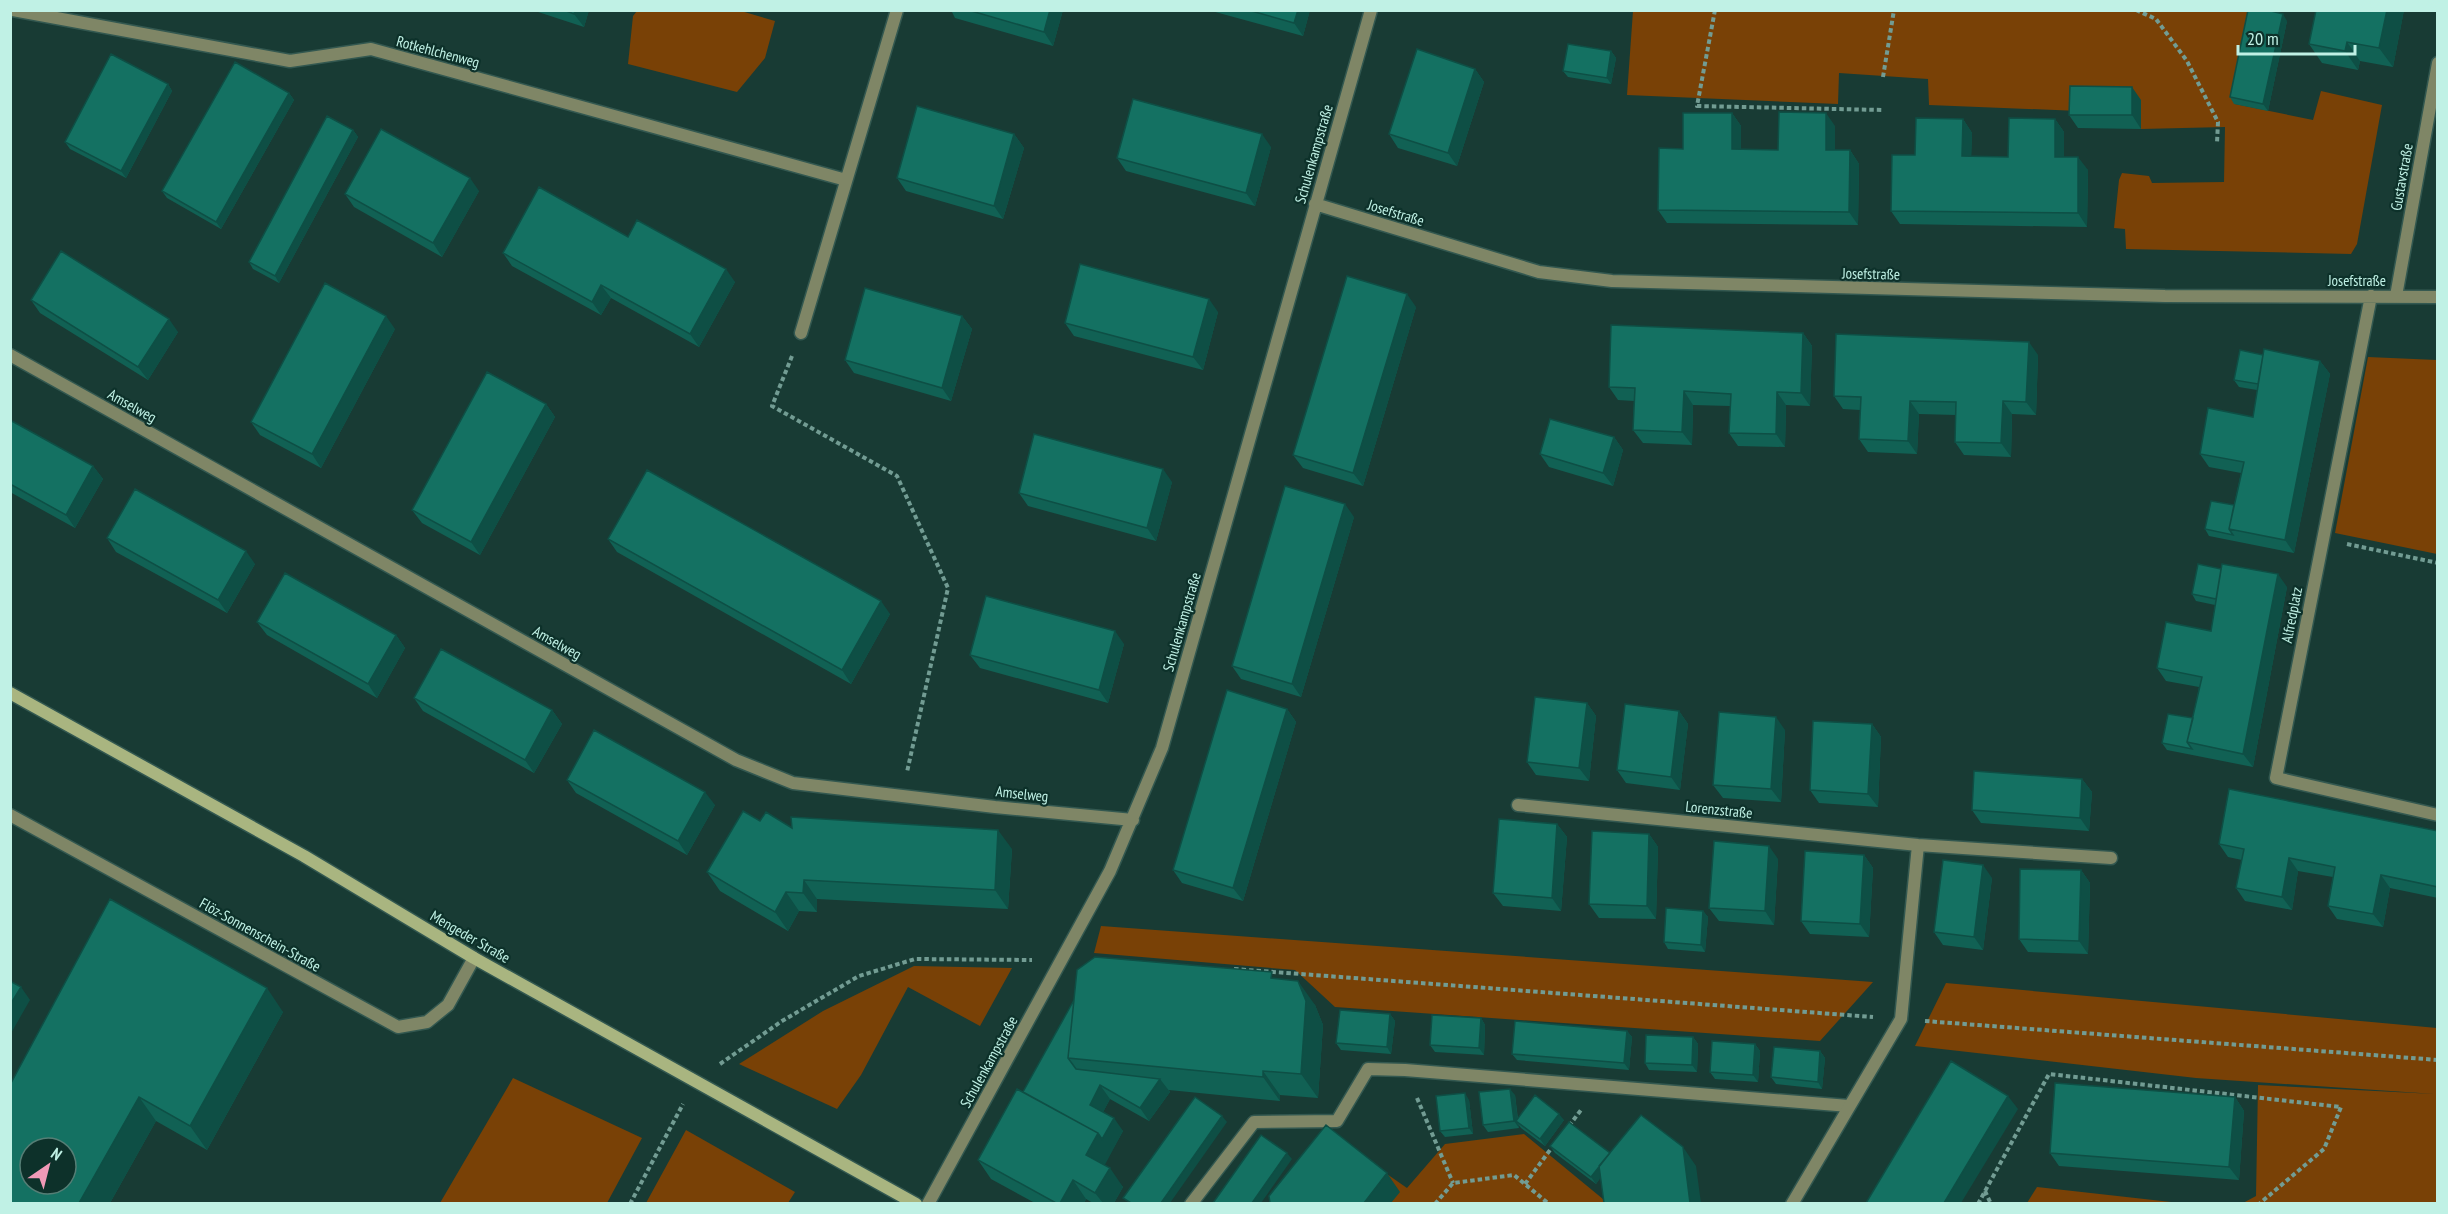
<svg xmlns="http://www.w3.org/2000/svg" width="2448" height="1214" font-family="'PT Sans Narrow',sans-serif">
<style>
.green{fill:#794106}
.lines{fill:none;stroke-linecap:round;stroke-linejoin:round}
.lane-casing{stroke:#335850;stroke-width:15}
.street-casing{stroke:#335850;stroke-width:15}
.secondary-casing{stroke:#335850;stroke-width:15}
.path{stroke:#729c93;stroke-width:4;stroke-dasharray:4.5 3;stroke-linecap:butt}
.lane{stroke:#7f8666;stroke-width:12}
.street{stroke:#7f8666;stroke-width:12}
.secondary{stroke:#a9b580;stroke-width:12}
.wall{fill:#116154}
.shaded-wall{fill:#0e4f45}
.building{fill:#147162;stroke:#0e4f45;stroke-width:1.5;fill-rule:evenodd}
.labels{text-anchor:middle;stroke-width:4.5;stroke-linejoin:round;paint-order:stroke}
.street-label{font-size:15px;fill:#c0f1e5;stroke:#0d312a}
</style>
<rect width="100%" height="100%" fill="#183b34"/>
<path class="green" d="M2274,10L2273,17L2235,104L2313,120L2321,91L2382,105L2357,244L2351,254L2126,249L2125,229L2114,228L2119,180L2122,173L2149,176L2152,183L2224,182L2225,127L2141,129V100L2079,111L1929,105L1928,79L1839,73L1838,104L1627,95L1633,11Z
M637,11H741L775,21L765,58L737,92L628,64L633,16Z
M2368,357L2437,360V554L2335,533Z
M1101,926L1873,982L1820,1041L1335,1007L1295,970L1094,953Z
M914,966L1012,968L980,1026L908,987L861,1075L837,1109L739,1064L823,1011Z
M1946,983L2437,1028V1203H2243L2256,1196L2258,1085L2435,1094L2196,1078L1915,1046Z
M513,1078L642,1138L607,1203H440Z
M686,1130L795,1192L788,1203H646Z
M1524,1134L1609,1204H1271L1335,1138L1407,1188L1445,1144Z
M2037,1187L2180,1203H2027Z"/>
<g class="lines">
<defs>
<path id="lane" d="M1191,1204L1254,1122L1337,1121L1368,1069L1405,1070L1849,1106"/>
<path id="street" d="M13,10L290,61L371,49L846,180
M1315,204L1539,272L1612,281L2165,296L2438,297
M2371,296L2276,778L2438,815
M2396,296L2438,63
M801,333L897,10
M10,355L736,760L793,783L995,807L1133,820
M1518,805L1918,845L2111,858
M10,815L398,1027L427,1022L448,1005L474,958
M928,1204L1110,871L1162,748L1371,10
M1792,1204L1901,1019L1918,845"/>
<path id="secondary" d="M10,693L304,856L474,958L916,1204"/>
</defs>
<use href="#lane" class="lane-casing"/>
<use href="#street" class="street-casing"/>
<use href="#secondary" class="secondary-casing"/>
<path class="path" d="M1715,10L1697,106L1883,110
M2136,10L2156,19L2187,61L2218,122L2217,143
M1883,77L1894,10
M792,356L772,406L897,476L948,588L907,772
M2347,544L2438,563
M1234,969L1873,1017
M1925,1021L2438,1060
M720,1064L782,1021L859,976L915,959L1032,960
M1417,1098L1453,1183
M1569,1126L1581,1110
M1525,1184L1553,1146
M1985,1191L1991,1204
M630,1204L683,1104
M1435,1204L1453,1183L1514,1175L1549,1204
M1978,1204L2049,1074L2341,1107L2324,1149L2259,1204"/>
<use href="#lane" class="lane"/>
<use href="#street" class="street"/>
<use href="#secondary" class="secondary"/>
</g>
<path class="wall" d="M532,10H589L584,27Z
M951,10H1063L1053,46L955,18Z
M1208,10H1310L1303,36Z
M2404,10L2393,67L2360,61L2358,70L2322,63L2309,44Z
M2287,21L2268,111L2234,104L2230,97Z
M1611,51L1616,58L1611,84L1568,77L1563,71Z
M1475,69L1484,82L1457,166L1398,148L1389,134Z
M168,84L172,91L126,178L70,149L65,142Z
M289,93L294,100L221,229L167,198L162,191Z
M2141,100V129L2078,128L2069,115Z
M1732,113L1741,126V150H1778L1835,126V150H1850L1859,164L1858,225L1667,223L1658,210L1683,149Z
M1963,119L1972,133L1971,156L2008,157L2055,119L2064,132V157L2088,170L2087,227L1900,224L1891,211L1915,155Z
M353,130L358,137L279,283L253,269L249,262Z
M1014,134L1024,148L1003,219L906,191L897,178Z
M1271,147L1255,206L1126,171L1117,158Z
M479,191L442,257L354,207L345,194Z
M628,237L735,282L699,347L611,298L601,315L512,266L503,253Z
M31,300L178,332L148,380L40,313Z
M1416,307L1363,486L1303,468L1293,455Z
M1218,312L1203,370L1074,336L1065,323Z
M962,316L972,329L951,401L854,373L845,360Z
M395,329L321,468L260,435L251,422Z
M1803,333L1812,346L1810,406L1786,405L1785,447L1738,446L1729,433L1730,406L1693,405L1692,445L1643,443L1633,430L1634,401L1618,400L1609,387Z
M2038,355L2036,415L2012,414L2011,457L1964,455L1955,442L1956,415L1919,414L1917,454L1868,452L1859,439L1860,410L1843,409L1834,396Z
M2263,355L2320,361L2330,374L2294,553L2209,536L2205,529L2234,505L2241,473L2209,467L2200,454L2253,417L2257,390L2239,387L2234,380Z
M546,404L555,417L480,555L422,523L412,510Z
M10,420L93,466L103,479L75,528L10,492Z
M1614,437L1623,450L1613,486L1549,467L1540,454Z
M1172,482L1156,541L1028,506L1019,493Z
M1354,517L1301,697L1241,679L1232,666Z
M107,538L255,564L227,613L116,552Z
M608,539L890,614L851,684L617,552Z
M2287,587L2253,767L2167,750L2162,743L2193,718L2199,687L2166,681L2157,668L2211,631L2215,605L2196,601L2192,594Z
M257,622L396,635L405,648L377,698L267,635Z
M1124,644L1108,703L980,668L970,655Z
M414,698L552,710L562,724L534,773L423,711Z
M1587,703L1596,716L1589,781L1536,775L1527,762Z
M1287,709L1296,722L1243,901L1182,883L1173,870Z
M1679,711L1688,724L1680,790L1626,783L1617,770Z
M1872,724L1881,737L1878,807L1819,803L1810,790Z
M1785,730L1781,802L1723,798L1713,785Z
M2082,779L2092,792L2089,831L1981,823L1972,810Z
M567,780L715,805L687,855L576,793Z
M760,821L792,828L1012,849L1008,909L817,899V912L799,911L788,931L720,891L707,872Z
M1557,824L1567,837L1561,911L1503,906L1493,893Z
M2438,831V898L2390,888L2383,927L2337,919L2328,906L2333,877L2298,871L2292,910L2245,901L2236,888L2242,860L2228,857L2219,844Z
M1649,834L1658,847L1656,919L1599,918L1589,904Z
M1864,855L1873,868L1869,937L1810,934L1801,921Z
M1778,859L1774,925L1719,921L1709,908Z
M2081,870L2090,883L2088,954L2028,952L2019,939Z
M1992,878L1983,950L1943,945L1934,932Z
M110,899L283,1012L207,1150L156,1121L110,1203Z
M1703,911L1708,917L1705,952L1668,949L1664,942Z
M1276,979L1315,1005L1323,1025L1318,1098L1280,1095V1101L1169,1090L1170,1092L1149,1121L1110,1099L1103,1112L1123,1131L1104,1165L1123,1187L1114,1203H1093L1086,1199L1084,1203H1035L991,1179L978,1160L1023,1092L1074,1000Z
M1390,1014L1395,1021L1391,1054L1341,1050L1336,1043Z
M1481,1018L1485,1025L1484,1055L1435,1052L1430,1045Z
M1627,1031L1632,1037L1629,1070L1517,1060L1512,1054Z
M1693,1037L1698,1044L1697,1072L1649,1070L1645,1063Z
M1755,1044L1760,1051L1758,1082L1715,1079L1710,1072Z
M1820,1051L1825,1058L1822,1089L1776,1084L1771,1077Z
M1515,1095L1518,1119L1564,1120L1545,1146L1521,1128L1518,1124L1519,1128L1488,1132L1483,1125Z
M2235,1097L2244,1111L2239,1180L2059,1166L2050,1153Z
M1469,1100L1473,1134L1445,1137L1440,1131Z
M1550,1146L1610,1153L1696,1166L1600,1178L1596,1184L1555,1153Z"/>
<path class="shaded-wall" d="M575,10H589L584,27L574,14Z
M1050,10H1063L1053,46L1044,32Z
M1298,10H1310L1303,36L1294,23Z
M2387,10H2404L2393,67L2379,48Z
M2283,14L2287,21L2268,111L2263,104Z
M2347,42L2360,61L2358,70L2345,51Z
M1611,51L1616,58L1611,84L1607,78Z
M1475,69L1484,82L1457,166L1448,153Z
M168,84L172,91L126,178L121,171Z
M2132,87L2141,100V129L2132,115Z
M289,93L294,100L221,229L216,222Z
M1732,113L1741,126V163L1732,149Z
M1826,113L1835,126V163L1826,150Z
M1963,119L1972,133L1971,169L1962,156Z
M2055,119L2064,132V170L2055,157Z
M353,130L358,137L279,283L275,276Z
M1014,134L1024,148L1003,219L994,206Z
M1262,134L1271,147L1255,206L1246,193Z
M1850,150L1859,164L1858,225L1849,212Z
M2078,157L2088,170L2087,227L2078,213Z
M470,178L479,191L442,257L433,243Z
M726,269L735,282L699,347L690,334Z
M601,285L611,298L601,315L592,302Z
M1407,294L1416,307L1363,486L1353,473Z
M1209,299L1218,312L1203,370L1193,357Z
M386,316L395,329L321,468L312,454Z
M962,316L972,329L951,401L942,388Z
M169,319L178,332L148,380L138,367Z
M1803,333L1812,346L1810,406L1801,393Z
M2029,342L2038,355L2036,415L2026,402Z
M2320,361L2330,374L2294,553L2285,540Z
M1684,391L1693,405L1692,445L1682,432Z
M1777,392L1786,405L1785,447L1776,434Z
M1910,401L1919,414L1917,454L1908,441Z
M2003,401L2012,414L2011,457L2001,443Z
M546,404L555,417L480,555L471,542Z
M1614,437L1623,450L1613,486L1603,473Z
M93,466L103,479L75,528L66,515Z
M1163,469L1172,482L1156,541L1147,528Z
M1345,504L1354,517L1301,697L1292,684Z
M246,551L255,564L227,613L218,600Z
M2278,574L2287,587L2253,767L2243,754Z
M881,601L890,614L851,684L842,670Z
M1115,631L1124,644L1108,703L1099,690Z
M396,635L405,648L377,698L368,684Z
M1587,703L1596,716L1589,781L1579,768Z
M1287,709L1296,722L1243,901L1233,888Z
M552,710L562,724L534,773L525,760Z
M1679,711L1688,724L1680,790L1671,777Z
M1776,717L1785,730L1781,802L1771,789Z
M1872,724L1881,737L1878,807L1868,794Z
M2082,779L2092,792L2089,831L2080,818Z
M705,792L715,805L687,855L678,841Z
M1557,824L1567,837L1561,911L1552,898Z
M998,830L1012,849L1008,909L995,890Z
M1649,834L1658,847L1656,919L1647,906Z
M1769,846L1778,859L1774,925L1765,911Z
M1864,855L1873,868L1869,937L1860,924Z
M2289,858L2298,871L2292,910L2282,897Z
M1983,865L1992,878L1983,950L1974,937Z
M2081,870L2090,883L2088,954L2079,941Z
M2381,875L2390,888L2383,927L2373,914Z
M804,880L817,899V912L803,893Z
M786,892L799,911L788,931L775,912Z
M1703,911L1708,917L1705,952L1701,945Z
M1298,981L1315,1005L1323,1025L1318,1098L1301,1074Z
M21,987L30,1000L10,1035V1005Z
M267,988L283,1012L207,1150L190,1126Z
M1390,1014L1395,1021L1391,1054L1387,1047Z
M1481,1018L1485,1025L1484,1055L1479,1048Z
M1627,1031L1632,1037L1629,1070L1624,1063Z
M1693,1037L1698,1044L1697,1072L1692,1065Z
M1755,1044L1760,1051L1758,1082L1753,1075Z
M1820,1051L1825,1058L1822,1089L1818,1082Z
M1263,1071L1280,1095V1101L1263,1077Z
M1160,1079L1170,1092L1149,1121L1140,1108Z
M1100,1085L1110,1099L1100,1118L1090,1105Z
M1510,1089L1515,1095L1518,1122L1516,1121L1518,1124L1519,1128L1514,1121Z
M1465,1093L1469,1100L1473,1134L1469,1128Z
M2008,1096L2018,1109L1961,1203H1944Z
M139,1097L156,1121L110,1203H79Z
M2235,1097L2244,1111L2239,1180L2229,1167Z
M1559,1114L1564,1120L1545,1146L1540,1139Z
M1222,1116L1227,1122L1170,1203H1161Z
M1114,1118L1123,1131L1100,1174L1086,1155L1098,1133Z
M1683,1147L1696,1166L1701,1203H1690Z
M1287,1153L1292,1159L1261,1203H1252Z
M1610,1153L1614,1160L1596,1184L1591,1177Z
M1110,1168L1123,1187L1114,1203H1103L1095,1193Z
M1387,1173L1400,1192L1391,1203H1364Z
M1073,1180L1086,1199L1084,1203H1060Z"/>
<path class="building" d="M564,10H575L574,14Z
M968,10H1050L1044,32Z
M1248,10H1298L1294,23Z
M2248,10H2267L2283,14L2263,104L2230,97Z
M2316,10H2387L2379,48L2347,42L2345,51L2309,44Z
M1568,44L1611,51L1607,78L1563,71Z
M1417,49L1475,69L1448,153L1389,134Z
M111,54L168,84L121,171L65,142Z
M235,62L289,93L216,222L162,191Z
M2070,86L2132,87V115H2069Z
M1133,99L1262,134L1246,193L1117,158Z
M917,106L1014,134L994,206L897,178Z
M1779,112L1826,113V150H1850L1849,212L1658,210L1659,148L1683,149V113H1732V149L1778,150Z
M327,116L353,130L275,276L249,262Z
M1916,118L1963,119L1962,156L2008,157L2009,118L2055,119V157H2078V213L1891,211L1892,155H1915Z
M381,129L470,178L433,243L345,194Z
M539,187L628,237L637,220L726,269L690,334L601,285L592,302L503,253Z
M61,251L169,319L138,367L31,300Z
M1080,264L1209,299L1193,357L1065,323Z
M1347,276L1407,294L1353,473L1293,455Z
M325,283L386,316L312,454L251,422Z
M865,288L962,316L942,388L845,360Z
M1611,325L1803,333L1801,393L1777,392L1776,434L1729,433L1731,394L1684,391L1682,432L1633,430L1635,388L1609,387Z
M1836,334L2029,342L2026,402L2003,401L2001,443L1955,442L1956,402L1910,401L1908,441L1859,439L1861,397L1834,396Z
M2264,349L2320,361L2285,540L2229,529L2244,462L2200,454L2208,408L2253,417Z
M2240,350L2263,355L2258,384L2234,380Z
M487,372L546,404L471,542L412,510Z
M1550,419L1614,437L1603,473L1540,454Z
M10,420L93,466L66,515L10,484Z
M1034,434L1163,469L1147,528L1019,493Z
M647,470L881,601L842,670L608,539Z
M1285,486L1345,504L1292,684L1232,666Z
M135,489L246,551L218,600L107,538Z
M2211,501L2234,505L2229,529L2233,535L2205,529Z
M2198,564L2221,569L2216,599L2192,594Z
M2222,564L2278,574L2243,754L2187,742L2202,677L2157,668L2166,622L2211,631Z
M285,573L396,635L368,684L257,622Z
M986,596L1115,631L1099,690L970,655Z
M441,649L552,710L525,760L414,698Z
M1227,690L1287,709L1233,888L1173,870Z
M1535,697L1587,703L1579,768L1527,762Z
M1625,704L1679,711L1671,777L1617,770Z
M1719,712L1776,717L1771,789L1713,785Z
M2168,714L2193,718L2187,742L2192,749L2162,743Z
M1813,721L1872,724L1868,794L1810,790Z
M594,730L705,792L678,841L567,780Z
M1974,771L2082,779L2080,818L1972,810Z
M2229,789L2438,831V887L2381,875L2373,914L2328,906L2335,867L2289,858L2282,897L2236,888L2244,849L2219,844Z
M743,811L760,821L766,812L792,828L791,817L998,830L995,890L804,880L803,893L786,892L775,912L707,872Z
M1499,819L1557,824L1552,898L1493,893Z
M1592,831L1649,834L1647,906L1589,904Z
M1714,841L1769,846L1765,911L1709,908Z
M1805,851L1864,855L1860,924L1801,921Z
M1943,860L1983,865L1974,937L1934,932Z
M2020,869L2081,870L2079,941L2019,939Z
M110,899L267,988L190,1126L139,1097L79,1203H10V1085ZM30,1148H66V1184H30Z
M1666,908L1703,911L1701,945L1664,942Z
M1095,957L1272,972L1271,978L1298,981L1306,1001L1301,1074L1263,1071V1077L1068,1058L1077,970Z
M10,981L21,987L10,1005Z
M1074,1000L1068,1058L1076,1069L1160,1079L1140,1108L1100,1085L1090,1105L1114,1118L1102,1139L1098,1133L1023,1092Z
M1340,1010L1390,1014L1387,1047L1336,1043Z
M1432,1015L1481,1018L1479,1048L1430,1045Z
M1515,1021L1627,1031L1624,1063L1512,1054Z
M1646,1035L1693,1037L1692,1065L1645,1063Z
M1712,1041L1755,1044L1753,1075L1710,1072Z
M1774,1047L1820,1051L1818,1082L1771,1077Z
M1951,1061L2008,1096L1944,1203H1866Z
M2055,1083L2235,1097L2229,1167L2050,1153Z
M1017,1089L1098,1133L1086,1155L1110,1168L1095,1193L1073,1180L1060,1203H1056L978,1160Z
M1510,1089L1514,1121L1483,1125L1479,1092Z
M1465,1093L1469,1128L1440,1131L1436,1096Z
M1535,1095L1559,1114L1540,1139L1516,1121Z
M1195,1097L1222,1116L1161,1203H1131L1123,1198Z
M1641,1115L1683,1147L1690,1203H1604L1599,1166Z
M1569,1122L1610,1153L1591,1177L1550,1146Z
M1326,1125L1387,1173L1364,1203H1270L1269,1196Z
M1261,1135L1287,1153L1252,1203H1213Z"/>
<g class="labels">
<g class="street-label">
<text transform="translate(438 52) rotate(15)" y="5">Rotkehlchenweg</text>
<text transform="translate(1314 154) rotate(-74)" y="5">Schulenkampstraße</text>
<text transform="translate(2402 177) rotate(-80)" y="5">Gustavstraße</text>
<text transform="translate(1396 213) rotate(17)" y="5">Josefstraße</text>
<text transform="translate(1871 274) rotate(1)" y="5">Josefstraße</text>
<text x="2357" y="286">Josefstraße</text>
<text transform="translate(132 406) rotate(29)" y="5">Amselweg</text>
<text transform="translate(2292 615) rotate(-79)" y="5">Alfredplatz</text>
<text transform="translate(1182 622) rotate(-74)" y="5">Schulenkampstraße</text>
<text transform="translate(557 643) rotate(29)" y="5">Amselweg</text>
<text transform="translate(1022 794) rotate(6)" y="5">Amselweg</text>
<text transform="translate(1719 810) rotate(6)" y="5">Lorenzstraße</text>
<text transform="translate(260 935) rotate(29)" y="5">Flöz-Sonnenschein-Straße</text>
<text transform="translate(470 937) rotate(30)" y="5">Mengeder Straße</text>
<text transform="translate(989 1062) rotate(-61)" y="5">Schulenkampstraße</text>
</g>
</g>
<rect width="2448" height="1214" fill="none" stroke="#c0f1e5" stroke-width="24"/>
<g transform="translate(48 1166) rotate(35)"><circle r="28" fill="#0d312a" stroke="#557e75" stroke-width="1.5"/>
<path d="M0-4.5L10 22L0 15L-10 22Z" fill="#f09ab7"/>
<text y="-9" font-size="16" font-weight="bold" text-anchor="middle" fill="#c0f1e5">N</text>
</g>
<path d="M2238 45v9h117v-9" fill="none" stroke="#c0f1e5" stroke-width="3"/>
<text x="2247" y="45" font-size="18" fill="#c0f1e5" stroke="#0d312a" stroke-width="4.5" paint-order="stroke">20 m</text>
</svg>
